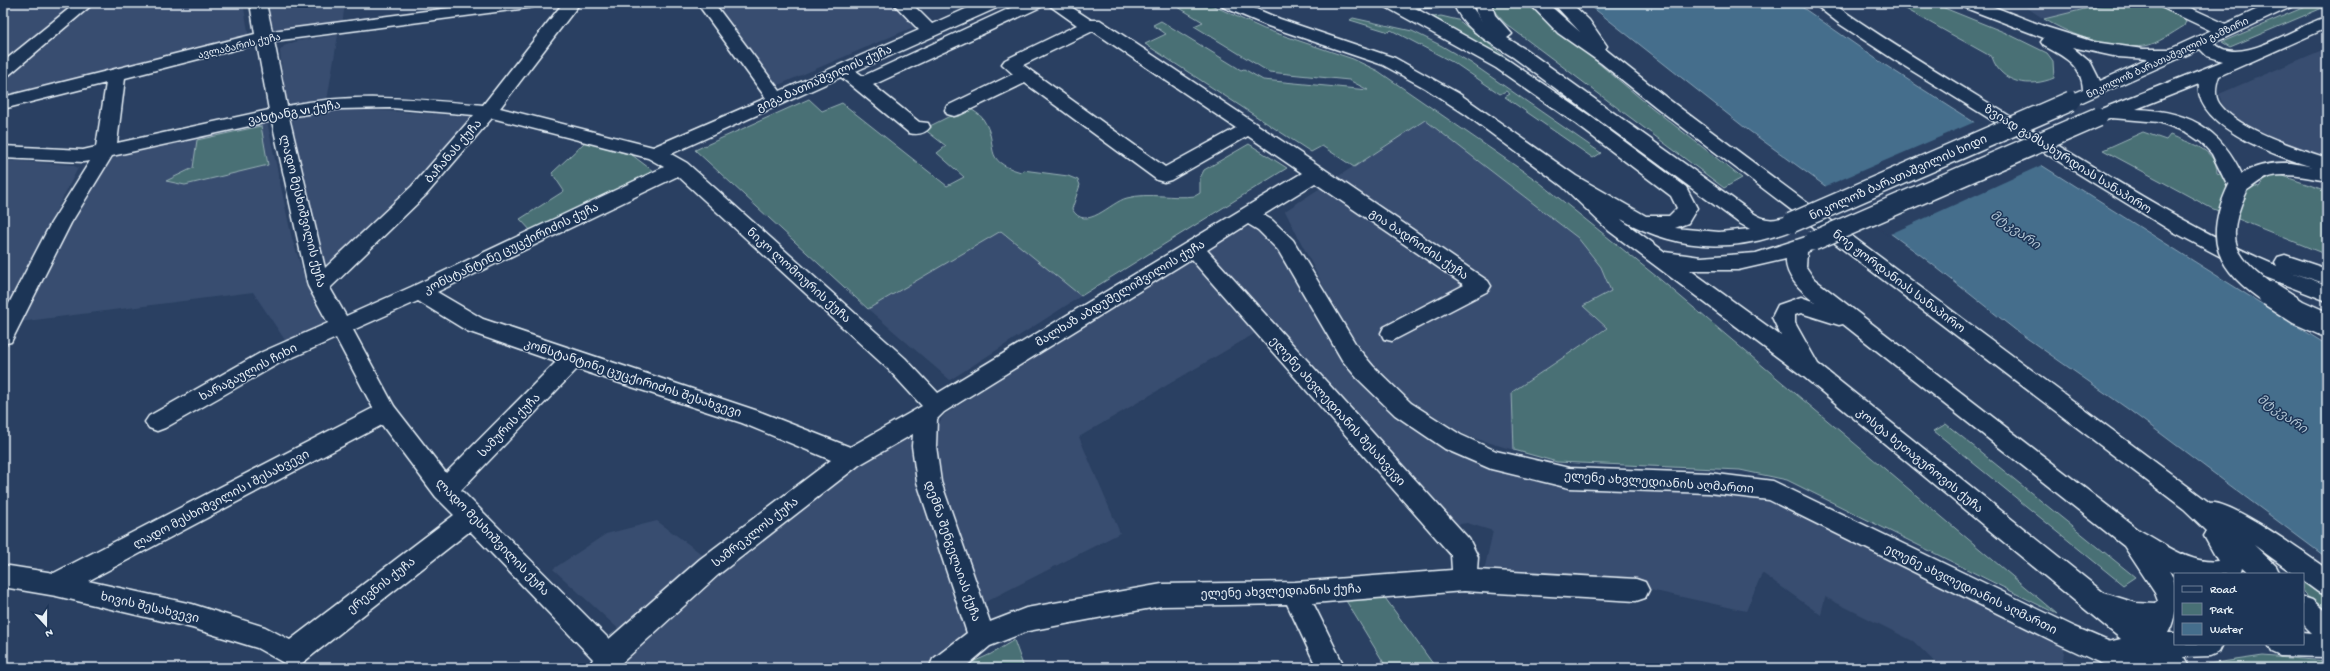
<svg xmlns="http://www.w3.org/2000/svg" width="2330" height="671" font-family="'Gochi Hand','Noto Sans Georgian',sans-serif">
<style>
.built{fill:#394d70;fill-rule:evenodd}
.green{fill:#487075;stroke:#98b0b6}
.water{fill:#456e8c;stroke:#86a2b7}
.pier{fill:#2a4062}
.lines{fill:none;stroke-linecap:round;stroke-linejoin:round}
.minor-casing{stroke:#e8f1f8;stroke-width:3}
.major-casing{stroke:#e8f1f8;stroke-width:3}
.highway-casing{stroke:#e8f1f8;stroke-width:3}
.minor{fill:#1d3557;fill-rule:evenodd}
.major{fill:#1d3557;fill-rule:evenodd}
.highway{fill:#1d3557;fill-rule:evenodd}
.major-bridge-casing{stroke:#e8f1f8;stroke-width:22;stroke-linecap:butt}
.highway-bridge-far1-casing{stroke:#e8f1f8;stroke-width:22;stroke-linecap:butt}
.highway-bridge-casing{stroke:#e8f1f8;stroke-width:27;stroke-linecap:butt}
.major-bridge{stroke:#1d3557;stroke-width:19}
.highway-bridge-far1{stroke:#1d3557;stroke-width:19}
.highway-bridge{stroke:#1d3557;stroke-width:24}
.labels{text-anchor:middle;stroke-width:3;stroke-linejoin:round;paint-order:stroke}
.far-street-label{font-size:10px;fill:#e8f1f8;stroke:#1d3557}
.street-label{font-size:12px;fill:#e8f1f8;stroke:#1d3557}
.water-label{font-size:13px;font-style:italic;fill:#afc3d2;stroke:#1d3557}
</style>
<rect width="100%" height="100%" fill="#2a4062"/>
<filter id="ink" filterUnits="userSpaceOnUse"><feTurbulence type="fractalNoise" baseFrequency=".025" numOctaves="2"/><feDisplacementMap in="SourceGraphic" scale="8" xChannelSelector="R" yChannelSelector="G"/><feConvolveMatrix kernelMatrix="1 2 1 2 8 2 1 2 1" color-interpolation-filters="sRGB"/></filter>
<g filter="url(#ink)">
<path class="built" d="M3,3H243L249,37L3,95Z
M270,3H345L342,25L269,35L265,7Z
M714,3H892L918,25L776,86Z
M2020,3H2109L2044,19Z
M338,35L327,100L298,106L290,105L284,94L280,51L284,46L297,41Z
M2327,48V158L2262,136L2237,122L2224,110L2219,94Z
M342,108L478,117L428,179L333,269L321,267L291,118Z
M1425,120L1578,238L1601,267L1611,291L1583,306L1607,327L1512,392L1514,450L1467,436L1404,397L1371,367L1347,333L1285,211Z
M267,122L292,239L308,287L327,327L289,346L253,292L19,322L97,171L115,157ZM261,127L268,165L230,173Z
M3,160L72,165L78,168L3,314Z
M1250,227L1261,230L1273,243L1345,361L1513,472L1745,495L1786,504L2065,645L2063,659L2083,668H1941L1913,641L1825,597L1821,615L1762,573L1746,611L1623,584L1484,571L1493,531L1467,523L1446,526L1200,250L1235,230Z
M1001,230L1081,296L950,380L868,309Z
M1191,255L1259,331L1079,437L1120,533L985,602L925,445L944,415Z
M916,429L972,634L951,656L925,668H616L625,651L823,485Z
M657,521L711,561L624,634L553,569L606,534Z"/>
<path class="green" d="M1181,3H1207L1264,29L1353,59L1378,71L1539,182L1662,281L2057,614L1787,480L1740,470L1557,462L1514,450L1512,392L1607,328L1583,306L1611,291L1601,267L1578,238L1425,120L1354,167L1322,146L1311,152L1145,44L1166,34L1153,25L1161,21L1241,70L1244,69L1263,80L1368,90L1349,80L1269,72L1194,26L1203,22L1178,7L1183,5Z
M1492,3H1524L1530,6L1646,103L1742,178L1724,188L1506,24L1492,9Z
M1895,3H1932L2006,33L2047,53L2053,61L2054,78C2030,88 2001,84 1992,57Z
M2109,3C2139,3 2163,0 2186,21L2184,26C2172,33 2157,44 2145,46C2110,50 2073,36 2044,19Z
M2314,3H2327V6L2230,47L2222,42Z
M1441,16L1458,20L1516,65L1433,17Z
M1353,18L1412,31L1442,46L1471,63L1601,153L1593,158L1505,97L1510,94L1506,91L1500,94L1456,64L1391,30L1389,32L1350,20Z
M809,99L822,111L842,103L947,186L964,177L937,153L946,146L924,129L968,107C973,111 980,114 983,119C1001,146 979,160 1021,172L1023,170L1068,176L1078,180L1080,185L1072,209C1086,233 1110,202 1127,198C1149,192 1173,199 1195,196L1200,193V178L1204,170L1249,144L1287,168L1081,296L1001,231L868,309L695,150Z
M261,126L268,165L185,185L166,181L193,168L197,140Z
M2143,132L2166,140L2170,135C2189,143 2217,149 2217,173L2259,187L2265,178L2280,175L2327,191V255L2211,208L2103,150Z
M585,142L632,155L653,171L532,232L520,219L564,191L552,173Z
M1946,424L2135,577L2123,585L1934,431Z
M2303,580L2327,598V615L2303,592Z
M1383,595L1436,668H1387L1345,599Z
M1014,640L1024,668H959L991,654Z
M2263,656L2327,661V668H2212L2208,664Z"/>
<path class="water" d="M1587,3H1796L1882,63L2003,141L2327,345V558L2128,409L2018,332L1923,257L1744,127Z"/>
<path class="pier" d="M1977,121L2044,164L1888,235L1824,187Z"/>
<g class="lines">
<defs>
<path id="minor" d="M76,3H94L9,75L3,76V62Z
M250,3H266L272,31L488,3H535L533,7L527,8L274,41L287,106C354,92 415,99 483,105L563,3H580L500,108L653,147L766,98L697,3H714L780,91L919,30L893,3H911L932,24L979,3H1001L999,7L856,71L863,76L1021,3H1043L1041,7L873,85L919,122L928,123L930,127C925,134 918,135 909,133L841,77L671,154L687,163L905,358L938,393L1302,173L1248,136L1171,180L1164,182L1157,180L1025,83L961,114L954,116L947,114L945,110L947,106L1013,74L1002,64L1005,60L1077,25L1046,3H1065L1091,20H1100L1324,169L1488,281L1491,286L1488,291L1392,341L1384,339L1381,333L1384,327L1464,285L1315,183L1263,215L1272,220L1293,240L1358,348L1373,366L1411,403L1461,435L1496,451L1569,468L1709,473L1773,481L2075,627L2150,659L2154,668H2111L2057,643L1769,500L1709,493L1569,488L1491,469L1445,449L1395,415L1357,378L1342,360L1278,250L1258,230L1248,224L1207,250L1469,539L1478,557L1477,570L1636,579L1645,582L1649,590L1645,598L1636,601L1464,591L1313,603L1345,668H1317L1287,604L1162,606L1028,631L990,646L964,668H929L933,659L967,633L917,482L912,446L913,434L859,465L718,575L616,668H588L593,659L470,531L301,664L291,667L257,648L192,628L56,596L3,587V565L54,573L373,408L336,338L278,364L165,428L157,431L149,428L145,422L149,416L262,352L328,323L308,286L272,121L112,156L71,223L11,342L3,344V315L51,223L90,161L83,162L3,158V146L83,150L96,147L106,83L3,109V97L255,34ZM1093,31L1236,128L1165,167L1023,65ZM257,44L269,110L117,143L125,78ZM391,108L474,115L412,186L325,268L289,117L340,109ZM492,118L648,158L664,167L411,287L346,316L330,288L426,195ZM678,176L889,370L922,406L850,447L758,411L483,319L437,292ZM1191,259L1451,555L1452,570L1295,582L1162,584L1026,608L990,622L941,482L936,446L937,419L944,412ZM418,301L467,331L556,362L446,473L394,406L353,330ZM577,369L742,423L831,460L700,559L609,639L461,490ZM382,425L436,497L454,515L290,640L265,627L192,604L88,581Z
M2159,3H2180L2230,26L2233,30L2230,34H2218L2161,7Z"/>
<path id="major" d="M1221,3H1242L1280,19L1395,58L1458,93L1576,176L1646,216H1669L1677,208L1671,196L1576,124L1496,68L1386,7L1384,3H1440L1438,7L1415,8L1508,60L1590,116L1686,187L1697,208L1688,223L1675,228L1719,232L1750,229L1739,223L1513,57C1489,42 1464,30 1453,3H1469L1482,21L1476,12L1475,3H1491L1495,15L1512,34L1507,38L1525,49L1753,213C1775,227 1780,213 1798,218L1801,223C1796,231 1784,234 1775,236C1721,253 1669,247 1621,219L1623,221L1665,252L1701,257L1756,253L1809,236L1816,238L1819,243L1816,248L1807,252L1806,267L1814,279L2139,530C2162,542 2190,565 2218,561L2204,536L2207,531L2184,509L1656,107L1601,63L1558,33L1529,3H1547L1580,32L1553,3H1571L1589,20L1607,46L1605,49L1668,99L2210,503C2230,499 2308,556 2327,569V595L2318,592L2303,581V574H2294L2254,545L2276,566L2280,574H2250L2242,567L2240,574L2175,575L2169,571C2181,588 2177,617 2168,633H2175V644H2223L2219,652L2210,656L2183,657L2190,668H2156L2145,659L2109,665L2099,662L2096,653L2099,644L2121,639L1804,377L1609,231L1562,186L1465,114L1425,88L1383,65L1268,26L1223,7ZM1786,259C1785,277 1802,291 1815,302L1801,297L1778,305L1772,317L1781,336L1690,270H1738ZM1801,313L1839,325L1843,324L2124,546L2155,593L2158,601L2156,604L2136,603L2104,593L1818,364L1795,323V315Z
M1961,3H1984L2046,27L2094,42L2143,49H2170L2271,3H2293L2291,7L2214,43C2240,69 2297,24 2327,17V28L2219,76C2216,84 2214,95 2219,103C2236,129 2298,148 2327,158V171C2292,162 2193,130 2199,84L2136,109C2196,111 2226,133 2248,188L2245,193L2238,194L2231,193L2212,154L2201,142L2186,132L2159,122L2112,118L2098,123L2091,121L2089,117L2091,113L2223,61L2207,56L2200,49L2071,107L2065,105L2062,101L2065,97L2083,89C2082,65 2063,56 2044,46L2041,42L2044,38L1963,7ZM2072,47L2118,57L2148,59L2100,81L2091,63Z
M2303,597L2312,600L2327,613V657L2281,656L2272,652L2268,644H2303V632L2312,633L2303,624Z"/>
<path id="highway" d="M1813,3H1832C1899,50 1970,91 2039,134C2117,181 2193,230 2277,266L2275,262L2278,257L2285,255L2327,269V284L2291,272L2327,285V301L2242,268L2168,229L1893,59L1841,25Z
M2291,163L2327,169V181C2309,178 2290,173 2272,176C2255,179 2248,197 2231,193L2228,188C2241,167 2268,162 2291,163Z"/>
</defs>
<use href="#minor" class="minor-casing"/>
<use href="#major" class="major-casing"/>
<use href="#highway" class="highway-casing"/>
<use href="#minor" class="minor"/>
<use href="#major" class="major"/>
<use href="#highway" class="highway"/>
<defs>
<path id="major-bridge" d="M1791,223L2071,101
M1813,241L2098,117"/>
<path id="highway-bridge-far1" d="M2238,188C2213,239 2225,264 2271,295"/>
<path id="highway-bridge" d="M2270,294L2298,312L2327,325"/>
</defs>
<use href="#major-bridge" class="major-bridge-casing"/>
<use href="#highway-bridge-far1" class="highway-bridge-far1-casing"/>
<use href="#highway-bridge" class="highway-bridge-casing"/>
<use href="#major-bridge" class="major-bridge"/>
<use href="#highway-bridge-far1" class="highway-bridge-far1"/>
<use href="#highway-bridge" class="highway-bridge"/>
</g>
</g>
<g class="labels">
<g class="far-street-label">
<text transform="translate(239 45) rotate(-13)" y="4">ავლაბარის ქუჩა</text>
<text transform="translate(2167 57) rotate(-25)" y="4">ნიკოლოზ ბარათაშვილის გამზირი</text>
</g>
<g class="street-label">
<text transform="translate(824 78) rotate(-24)" y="4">გიგა ბათიაშვილის ქუჩა</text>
<text transform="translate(294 112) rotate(-10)" y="4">ვახტანგ VI ქუჩა</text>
<text transform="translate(453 151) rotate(-49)" y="4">ბაჩანას ქუჩა</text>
<text transform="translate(2068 159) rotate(32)" y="4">ზვიად გამსახურდიას სანაპირო</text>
<text transform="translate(1898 177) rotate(-24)" y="4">ნიკოლოზ ბარათაშვილის ხიდი</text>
<text transform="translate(303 211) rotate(76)" y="4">ლადო მესხიშვილის ქუჩა</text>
<text transform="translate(1419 244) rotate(34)" y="4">გია ბადრიძის ქუჩა</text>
<text transform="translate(511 248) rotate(-26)" y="4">კონსტანტინე ცუცქირიძის ქუჩა</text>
<text transform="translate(799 275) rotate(42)" y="4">ნიკო ლომოურის ქუჩა</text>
<text transform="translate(1899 281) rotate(37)" y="4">ნოე ჟორდანიას სანაპირო</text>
<text transform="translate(1120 293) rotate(-31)" y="4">მალხაზ აბდუშელიშვილის ქუჩა</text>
<text transform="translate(248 372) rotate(-28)" y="4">ხარაგაულის ჩიხი</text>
<text transform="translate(633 378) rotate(18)" y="4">კონსტანტინე ცუცქირიძის შესახვევი</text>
<text transform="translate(1338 411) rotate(48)" y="4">ელენე ახვლედიანის შესახვევი</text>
<text transform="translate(509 425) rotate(-46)" y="4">სამურის ქუჩა</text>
<text transform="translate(1920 460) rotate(39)" y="4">კოსტა ხეთაგუროვის ქუჩა</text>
<text transform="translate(1659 482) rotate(4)" y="4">ელენე ახვლედიანის აღმართი</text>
<text transform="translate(221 499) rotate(-28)" y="4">ლადო მესხიშვილის I შესახვევი</text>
<text transform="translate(755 532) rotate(-38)" y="4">სამრეკლოს ქუჩა</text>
<text transform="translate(493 537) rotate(46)" y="4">ლადო მესხიშვილის ქუჩა</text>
<text transform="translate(953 551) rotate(71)" y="4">დემნა შენგელაიას ქუჩა</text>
<text transform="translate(381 585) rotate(-38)" y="4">ერევნის ქუჩა</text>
<text transform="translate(1971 589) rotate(26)" y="4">ელენე ახვლედიანის აღმართი</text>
<text transform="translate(1281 591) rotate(-2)" y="4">ელენე ახვლედიანის ქუჩა</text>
<text transform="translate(150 607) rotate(13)" y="4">ხივის შესახვევი</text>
</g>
<g class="water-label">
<text transform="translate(2016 229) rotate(35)" y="5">მტკვარი</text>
<text transform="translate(2283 413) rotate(35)" y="5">მტკვარი</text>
</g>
</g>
<rect width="2330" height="671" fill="none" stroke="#1d3557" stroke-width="16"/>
<rect x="8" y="8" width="2314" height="655" fill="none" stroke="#e8f1f8" stroke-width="1.5" filter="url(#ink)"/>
<rect x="2174" y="573" width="130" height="72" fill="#1d3557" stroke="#6e8097"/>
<rect x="2182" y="586" width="20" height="6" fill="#1d3557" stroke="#6e8097"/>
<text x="2210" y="593" font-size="12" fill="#e8f1f8">Road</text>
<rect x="2182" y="603" width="20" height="12" fill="#487075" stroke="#6e8097"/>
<text x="2210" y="613" font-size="12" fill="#e8f1f8">Park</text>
<rect x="2182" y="623" width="20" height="12" fill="#456e8c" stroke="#6e8097"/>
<text x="2210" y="633" font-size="12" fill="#e8f1f8">Water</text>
<g transform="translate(46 625) rotate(159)" stroke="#1d3557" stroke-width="3" paint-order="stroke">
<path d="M0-3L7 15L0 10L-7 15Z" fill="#e8f1f8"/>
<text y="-6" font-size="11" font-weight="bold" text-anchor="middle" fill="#e8f1f8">N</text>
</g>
</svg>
